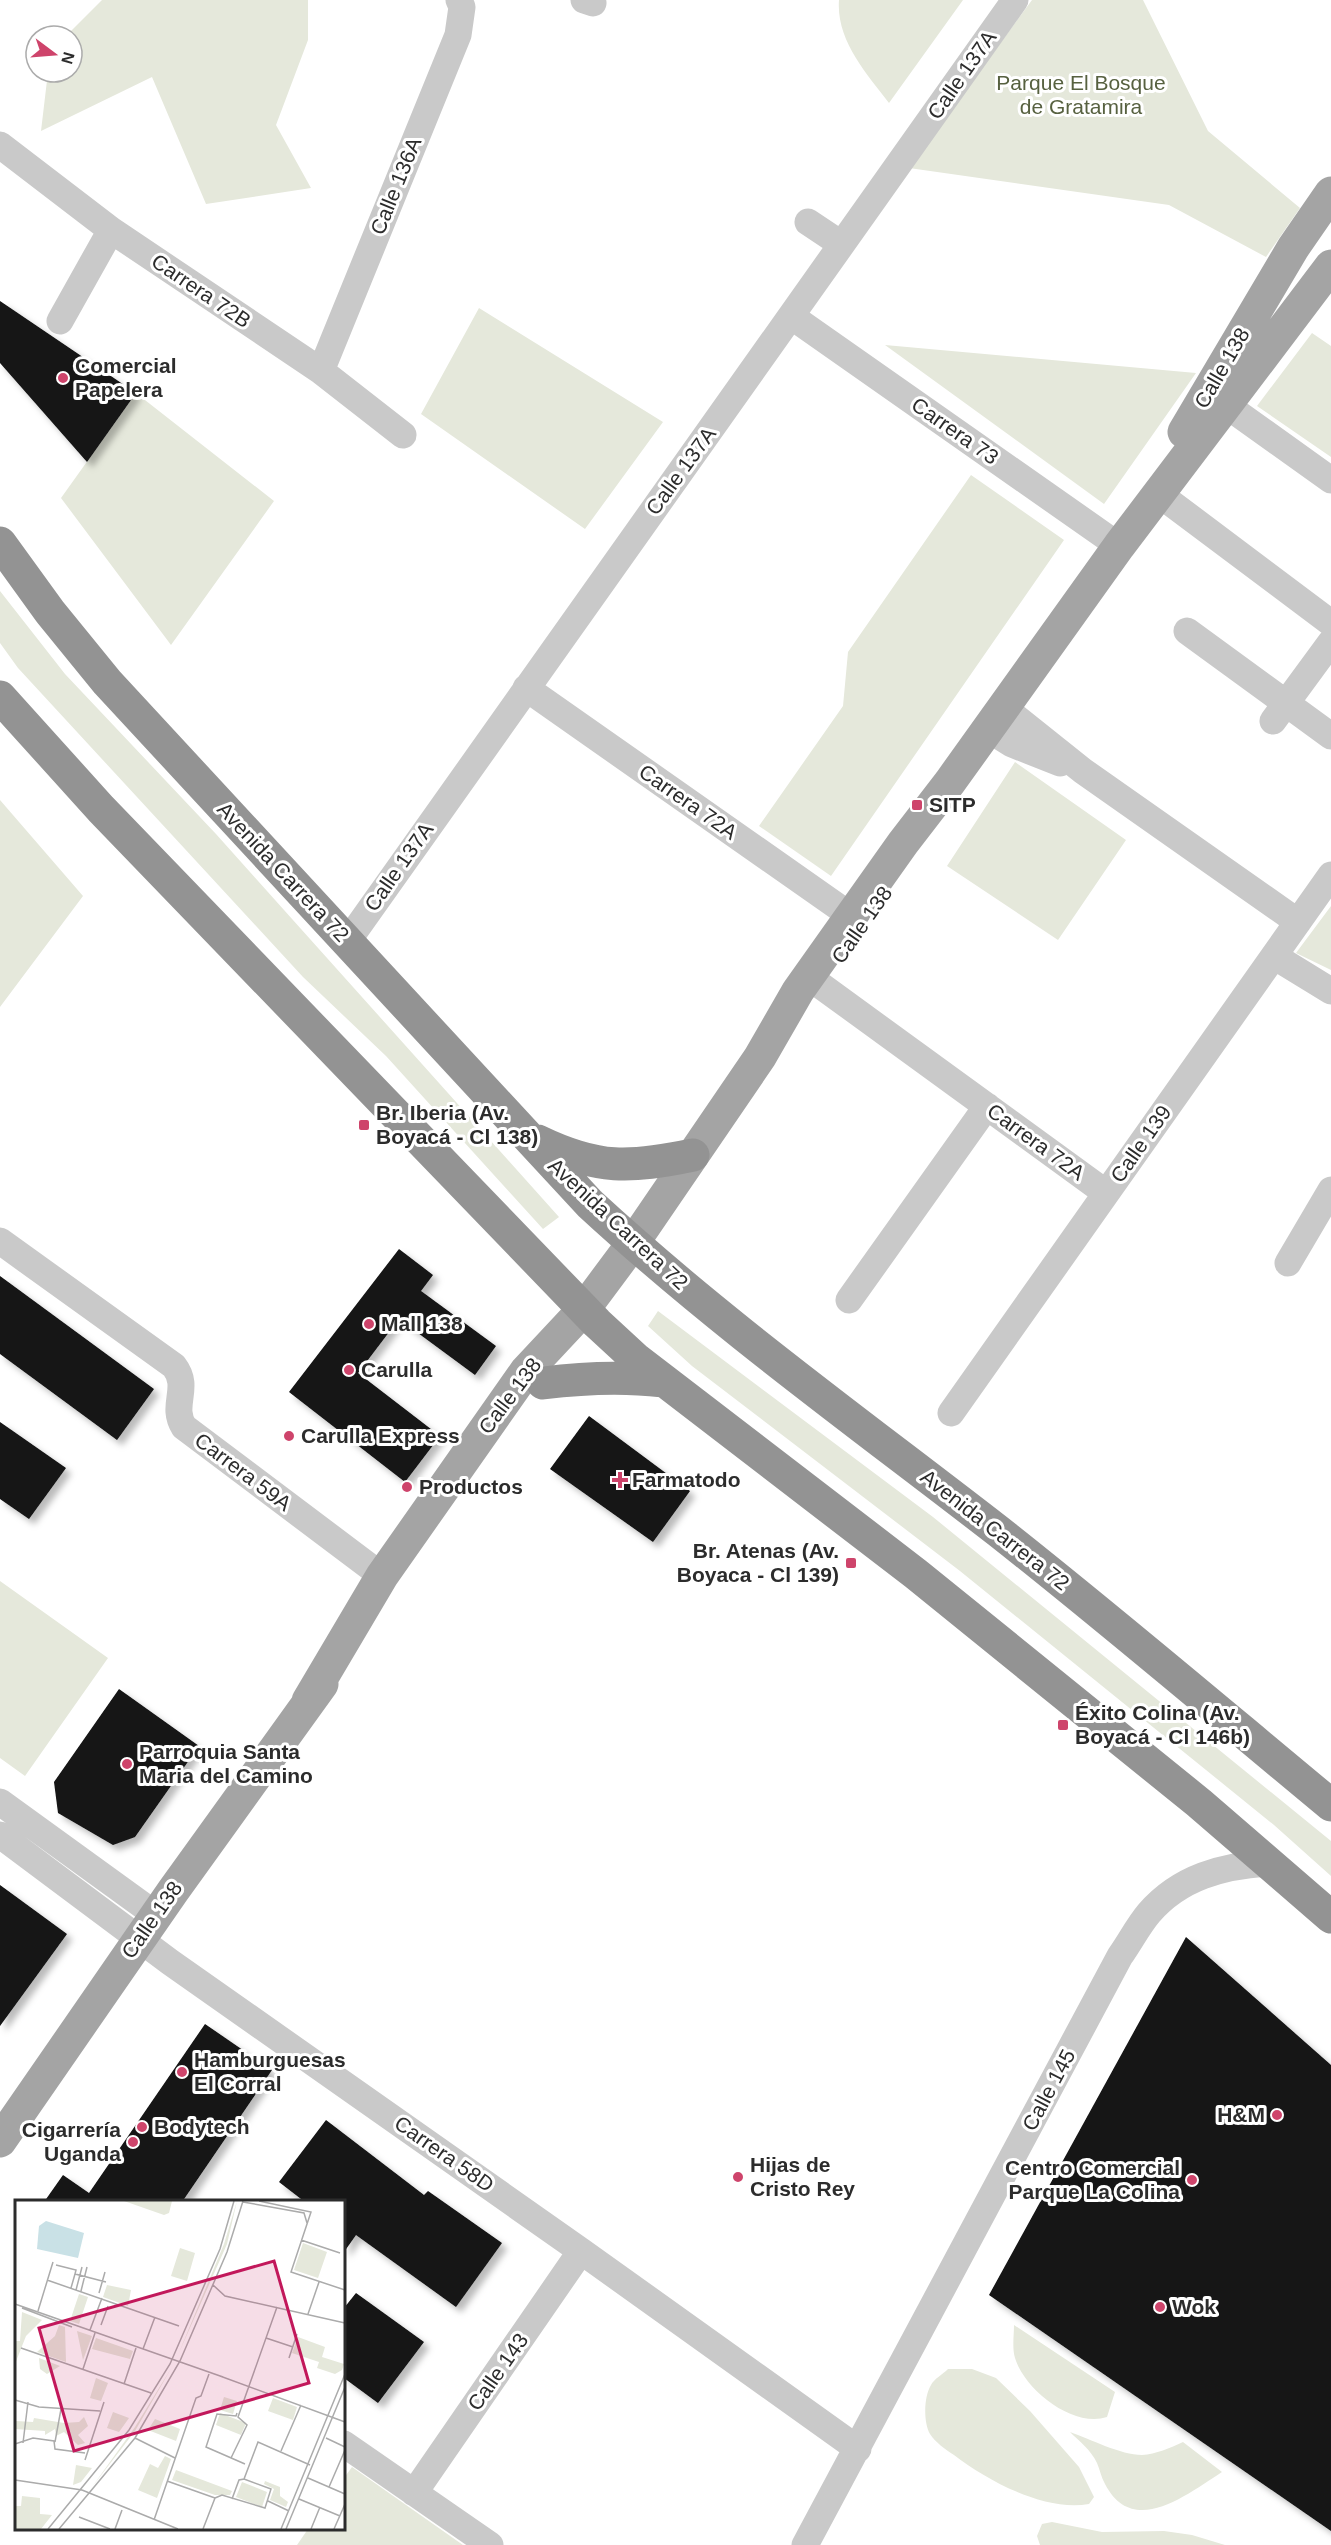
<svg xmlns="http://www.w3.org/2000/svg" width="1331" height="2545" font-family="Arial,sans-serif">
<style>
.green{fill:#e5e8db}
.building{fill:#131313;filter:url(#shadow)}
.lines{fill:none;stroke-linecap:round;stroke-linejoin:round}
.minor{stroke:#c9c9c9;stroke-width:27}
.major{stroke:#a4a4a4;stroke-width:33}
.highway{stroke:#939393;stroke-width:33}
.poi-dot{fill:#ce446b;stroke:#fff;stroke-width:2}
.labels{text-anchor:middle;stroke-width:6;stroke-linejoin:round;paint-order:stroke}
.street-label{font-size:21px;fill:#2c2c2c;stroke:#fff}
.park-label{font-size:21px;fill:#576140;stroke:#fff}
.poi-label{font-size:21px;font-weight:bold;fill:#2c2c2c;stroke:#fff;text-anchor:start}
.inset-road{fill:none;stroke:#ababab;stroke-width:1.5}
.view{fill:#c2185b;fill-opacity:0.15;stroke:#c2185b;stroke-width:3}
.inset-edge{fill:none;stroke:#2c2c2c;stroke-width:3}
</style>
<defs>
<filter id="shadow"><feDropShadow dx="5.5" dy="5.5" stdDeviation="3" flood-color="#0004"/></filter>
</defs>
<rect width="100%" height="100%" fill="#fff"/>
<path class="green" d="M102,0H308V40L276,125L311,188L206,204L152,77L41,131L48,72H72V36H66Z
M839,0H963L889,103C866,73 836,40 839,0Z
M1032,0H1143L1208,131L1300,208L1266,257L1169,205L909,168Z
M479,308L663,422L585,529L421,414Z
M1312,333L1331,346V457L1257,406Z
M885,345L1196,373L1104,504Z
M136,393L274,501L171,645L61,498Z
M971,475L1064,540L831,876L759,826L843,706L848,652Z
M0,591L65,674L216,834L559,1217L543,1229L386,1056L303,977L18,668L0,643Z
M1015,762L1126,840L1058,940L947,866Z
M0,800L83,896L0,1007Z
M1331,906V970L1296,953Z
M658,1311L933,1517L1331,1841V1876L1274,1825L960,1571L692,1366L648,1326Z
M0,1581L108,1658L25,1776L0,1758Z
M1014,2325L1115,2392L1107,2417C1073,2428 1025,2390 1015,2358C1012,2348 1014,2335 1014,2325Z
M948,2369H972L996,2378L1030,2411L1079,2467L1094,2497L1089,2504C1045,2512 988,2481 954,2455C946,2450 935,2442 930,2434C923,2422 924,2396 931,2385C934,2379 943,2374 948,2369Z
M1070,2432C1090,2439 1121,2455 1142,2455C1156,2454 1170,2448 1183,2442L1222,2472C1186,2495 1133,2538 1105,2484C1101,2477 1100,2470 1097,2463C1091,2450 1079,2441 1070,2432Z
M352,2467L463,2545H297L308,2529L344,2528V2478Z
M1052,2522L1102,2532L1164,2531L1192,2535L1225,2545H1040L1037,2536L1042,2524Z"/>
<path class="building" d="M0,301L136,393L87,462L0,363Z
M399,1249L433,1275L421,1291L496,1346L475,1375L399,1319L358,1373L440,1436L405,1482L289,1392Z
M0,1276L154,1389L117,1440L0,1354Z
M589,1416L690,1491L653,1542L550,1469Z
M0,1422L66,1468L29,1519L0,1499Z
M119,1689L199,1746L135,1837L113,1845L58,1813L54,1782Z
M0,1885L67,1934L0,2026Z
M1186,1937L1331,2065V2531L989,2295Z
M205,2024L272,2070L182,2202H44L63,2175L89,2193Z
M326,2120L424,2195L428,2191L502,2243L456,2307L356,2235L344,2252V2202H305L279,2182Z
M356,2293L424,2342L378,2403L344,2378V2308Z"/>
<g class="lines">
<path class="minor" d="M584,0L593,3
M0,145L111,230L321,371L403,435
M808,222L841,244
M791,316L1119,546
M60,321L111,230
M321,371L458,35L462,7L459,0
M1226,405L1331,480
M1159,494L1331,623
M1187,631L1331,736
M526,688L851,916
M1004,708L1083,771L1298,922
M1273,721L1331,642
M988,729L1012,744L1060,763
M347,942L1015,0
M1274,956L1331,991
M820,985L1106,1193
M0,1241L174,1366C191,1388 170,1405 184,1427L382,1576
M1288,1263L1331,1190
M849,1300L987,1106
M951,1413L1331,875
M0,1802L156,1915
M0,1835L170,1962L581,2251L858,2449
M344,2444L490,2545
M414,2493L581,2251
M805,2545L1120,1956C1130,1942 1138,1926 1149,1913C1180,1877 1223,1866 1267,1863"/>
<path class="major" d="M1184,432L1293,248L1331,193
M308,1701L382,1576L526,1371L584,1309L633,1243L760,1057L798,991L903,843L950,782L1119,546L1331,266
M0,2141L173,1891L322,1684"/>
<path class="highway" d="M0,543L50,612L107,682L590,1204C718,1322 860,1424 998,1531C1111,1620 1220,1713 1331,1805
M0,697L101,809L597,1323L636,1359L916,1574L1199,1803L1331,1917
M538,1141C598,1170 630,1168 693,1155
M543,1383C583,1378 622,1376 662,1381"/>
</g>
<g class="poi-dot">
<circle cx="63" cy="378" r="6"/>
<rect x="911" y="799" width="12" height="12" rx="3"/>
<rect x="358" y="1119" width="12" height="12" rx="3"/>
<circle cx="369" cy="1324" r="6"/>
<circle cx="349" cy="1370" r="6"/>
<circle cx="289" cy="1436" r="6"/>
<path d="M617 1471h6v6h6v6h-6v6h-6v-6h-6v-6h6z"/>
<circle cx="407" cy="1487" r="6"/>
<rect x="845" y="1557" width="12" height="12" rx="3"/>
<rect x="1057" y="1719" width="12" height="12" rx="3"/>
<circle cx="127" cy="1764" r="6"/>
<circle cx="182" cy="2072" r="6"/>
<circle cx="1277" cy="2115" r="6"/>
<circle cx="142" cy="2127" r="6"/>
<circle cx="133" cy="2142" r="6"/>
<circle cx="738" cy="2177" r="6"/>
<circle cx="1192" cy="2180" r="6"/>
<circle cx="1160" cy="2307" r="6"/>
</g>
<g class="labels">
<g class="street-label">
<text transform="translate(962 75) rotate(-55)" y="7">Calle 137A</text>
<text transform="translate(396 186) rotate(-68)" y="7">Calle 136A</text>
<text transform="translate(201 291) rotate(34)" y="7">Carrera 72B</text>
<text transform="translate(1222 368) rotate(-60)" y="7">Calle 138</text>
<text transform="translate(955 431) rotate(35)" y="7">Carrera 73</text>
<text transform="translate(681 471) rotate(-54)" y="7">Calle 137A</text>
<text transform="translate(688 802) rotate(35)" y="7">Carrera 72A</text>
<text transform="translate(399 867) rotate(-55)" y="7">Calle 137A</text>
<text transform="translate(283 872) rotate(47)" y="7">Avenida Carrera 72</text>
<text transform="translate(862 925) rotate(-55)" y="7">Calle 138</text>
<text transform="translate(1036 1142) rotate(36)" y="7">Carrera 72A</text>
<text transform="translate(1141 1144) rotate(-55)" y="7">Calle 139</text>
<text transform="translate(618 1224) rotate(43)" y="7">Avenida Carrera 72</text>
<text transform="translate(510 1396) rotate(-53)" y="7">Calle 138</text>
<text transform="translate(243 1472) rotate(37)" y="7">Carrera 59A</text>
<text transform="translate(995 1530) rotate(38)" y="7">Avenida Carrera 72</text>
<text transform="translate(152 1920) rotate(-55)" y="7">Calle 138</text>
<text transform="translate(1049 2090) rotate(-62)" y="7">Calle 145</text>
<text transform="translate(444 2154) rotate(35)" y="7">Carrera 58D</text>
<text transform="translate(498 2372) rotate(-55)" y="7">Calle 143</text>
</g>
<g class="park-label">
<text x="1081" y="90">Parque El Bosque<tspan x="1081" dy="24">de Gratamira</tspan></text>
</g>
<g class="poi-label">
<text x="75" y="373">Comercial<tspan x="75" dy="24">Papelera</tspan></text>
<text x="929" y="812">SITP</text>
<text x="376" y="1120">Br. Iberia (Av.<tspan x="376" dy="24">Boyacá - Cl 138)</tspan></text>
<text x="381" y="1331">Mall 138</text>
<text x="361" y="1377">Carulla</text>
<text x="301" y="1443">Carulla Express</text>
<text x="632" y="1487">Farmatodo</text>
<text x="419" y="1494">Productos</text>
<text x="839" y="1558" text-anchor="end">Br. Atenas (Av.<tspan x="839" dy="24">Boyaca - Cl 139)</tspan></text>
<text x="1075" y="1720">Éxito Colina (Av.<tspan x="1075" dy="24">Boyacá - Cl 146b)</tspan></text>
<text x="139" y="1759">Parroquia Santa<tspan x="139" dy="24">Maria del Camino</tspan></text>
<text x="194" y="2067">Hamburguesas<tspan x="194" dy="24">El Corral</tspan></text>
<text x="1265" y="2122" text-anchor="end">H&amp;M</text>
<text x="154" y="2134">Bodytech</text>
<text x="121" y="2137" text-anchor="end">Cigarrería<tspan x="121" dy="24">Uganda</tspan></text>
<text x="750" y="2172">Hijas de<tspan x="750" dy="24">Cristo Rey</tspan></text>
<text x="1180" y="2175" text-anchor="end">Centro Comercial<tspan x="1180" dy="24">Parque La Colina</tspan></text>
<text x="1172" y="2314">Wok</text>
</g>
</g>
<g transform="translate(15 2200)">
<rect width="330" height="330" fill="#fff"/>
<path d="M109,1H157L154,13L149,15ZM222,1L212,44L163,155L209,44ZM288,43L312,52L303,78L279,70ZM165,48L180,53L172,81L156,76ZM92,85L116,90L113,106L88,97ZM64,94L73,97L64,124L55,121ZM7,112L27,120L11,136L0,164V141H5ZM44,125L50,127L51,162L22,152L40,136ZM62,131L77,136L68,160ZM283,137L310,147L307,157L329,164L327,170L320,174L302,168L304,162L277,153ZM81,138L118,151L115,159L77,149ZM24,158L45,166L32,174L25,169ZM157,167L120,231L77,287L120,227ZM81,178L93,183L86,201L75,198ZM209,197L222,201L218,214L205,210ZM258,198L282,207L278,220L253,211ZM0,205L1,221L18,222L19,218L49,223L64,222L69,217L73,226L63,235L70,243L63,245L49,232L41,236L40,229L30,235V231L0,229ZM98,212L114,218L104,232L92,228ZM205,213L231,223L226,235L201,225ZM140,219L165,229L161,241L133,230ZM150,256L156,259L142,298L123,290L135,264L143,268ZM61,265L77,268L66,282L58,285ZM161,270L217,291L215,295H200L157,280ZM250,281L265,287V296L273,302L271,307L255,300L259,289L249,284ZM227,282L252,292L247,307L221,297ZM7,296L25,298V314L37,315L26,329H0V306H6Z" fill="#e5e8db"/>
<path d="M31,21L69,33L63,58L22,49L24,26Z" fill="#c9e1e6"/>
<path class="inset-road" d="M244,1L296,12L276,72L330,90M228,2L289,13L292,23M286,40L325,53M41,65L61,70L60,74M32,80L164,126M198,85L210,96L330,123M56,88L60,74L91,82M61,90L67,67M66,91L72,67M84,93L90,72M0,104L208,177M7,108L57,127M23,111L38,62M293,114L304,82M86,125L93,106M75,130L87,98M251,138L278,147M6,148L136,193M128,149L140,117M274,158L282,134M68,169L80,133M205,176L330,222M109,184L121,148M0,200L24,207L85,211M222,213L221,216L202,214L191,247L230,264M120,238L160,258M311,238L330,247M40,242L46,209L44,196M8,243L13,202M0,244L18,238L39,241L40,249L70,253M266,251L286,205M216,258L232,225L223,217L262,107M70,260L89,202M293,278L330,294M0,280L67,290M152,281L200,298M314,287L330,250M67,290L163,329M200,298L207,295L250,308L256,289L229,279M217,299L224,280L229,279L243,242L295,265M284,299L325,316M253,301L274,311M64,317L95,329M139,320L181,198L186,196L194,174M33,329L114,230L155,164L205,49L219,1M44,329L120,238L165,161L212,52L228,1M100,329L107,310M188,329L200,298M266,329L330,174M271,329L330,187M296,329L305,307M319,329L330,304"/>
<path class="view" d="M259,61L294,183L59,251L24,128Z"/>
<rect width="330" height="330" class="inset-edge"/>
</g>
<g transform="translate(54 54) rotate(106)"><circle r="28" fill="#ffffff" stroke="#ababab" stroke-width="1.5"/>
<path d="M0-4.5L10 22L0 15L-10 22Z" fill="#ce446b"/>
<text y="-9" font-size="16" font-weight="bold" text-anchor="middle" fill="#2c2c2c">N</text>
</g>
</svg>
